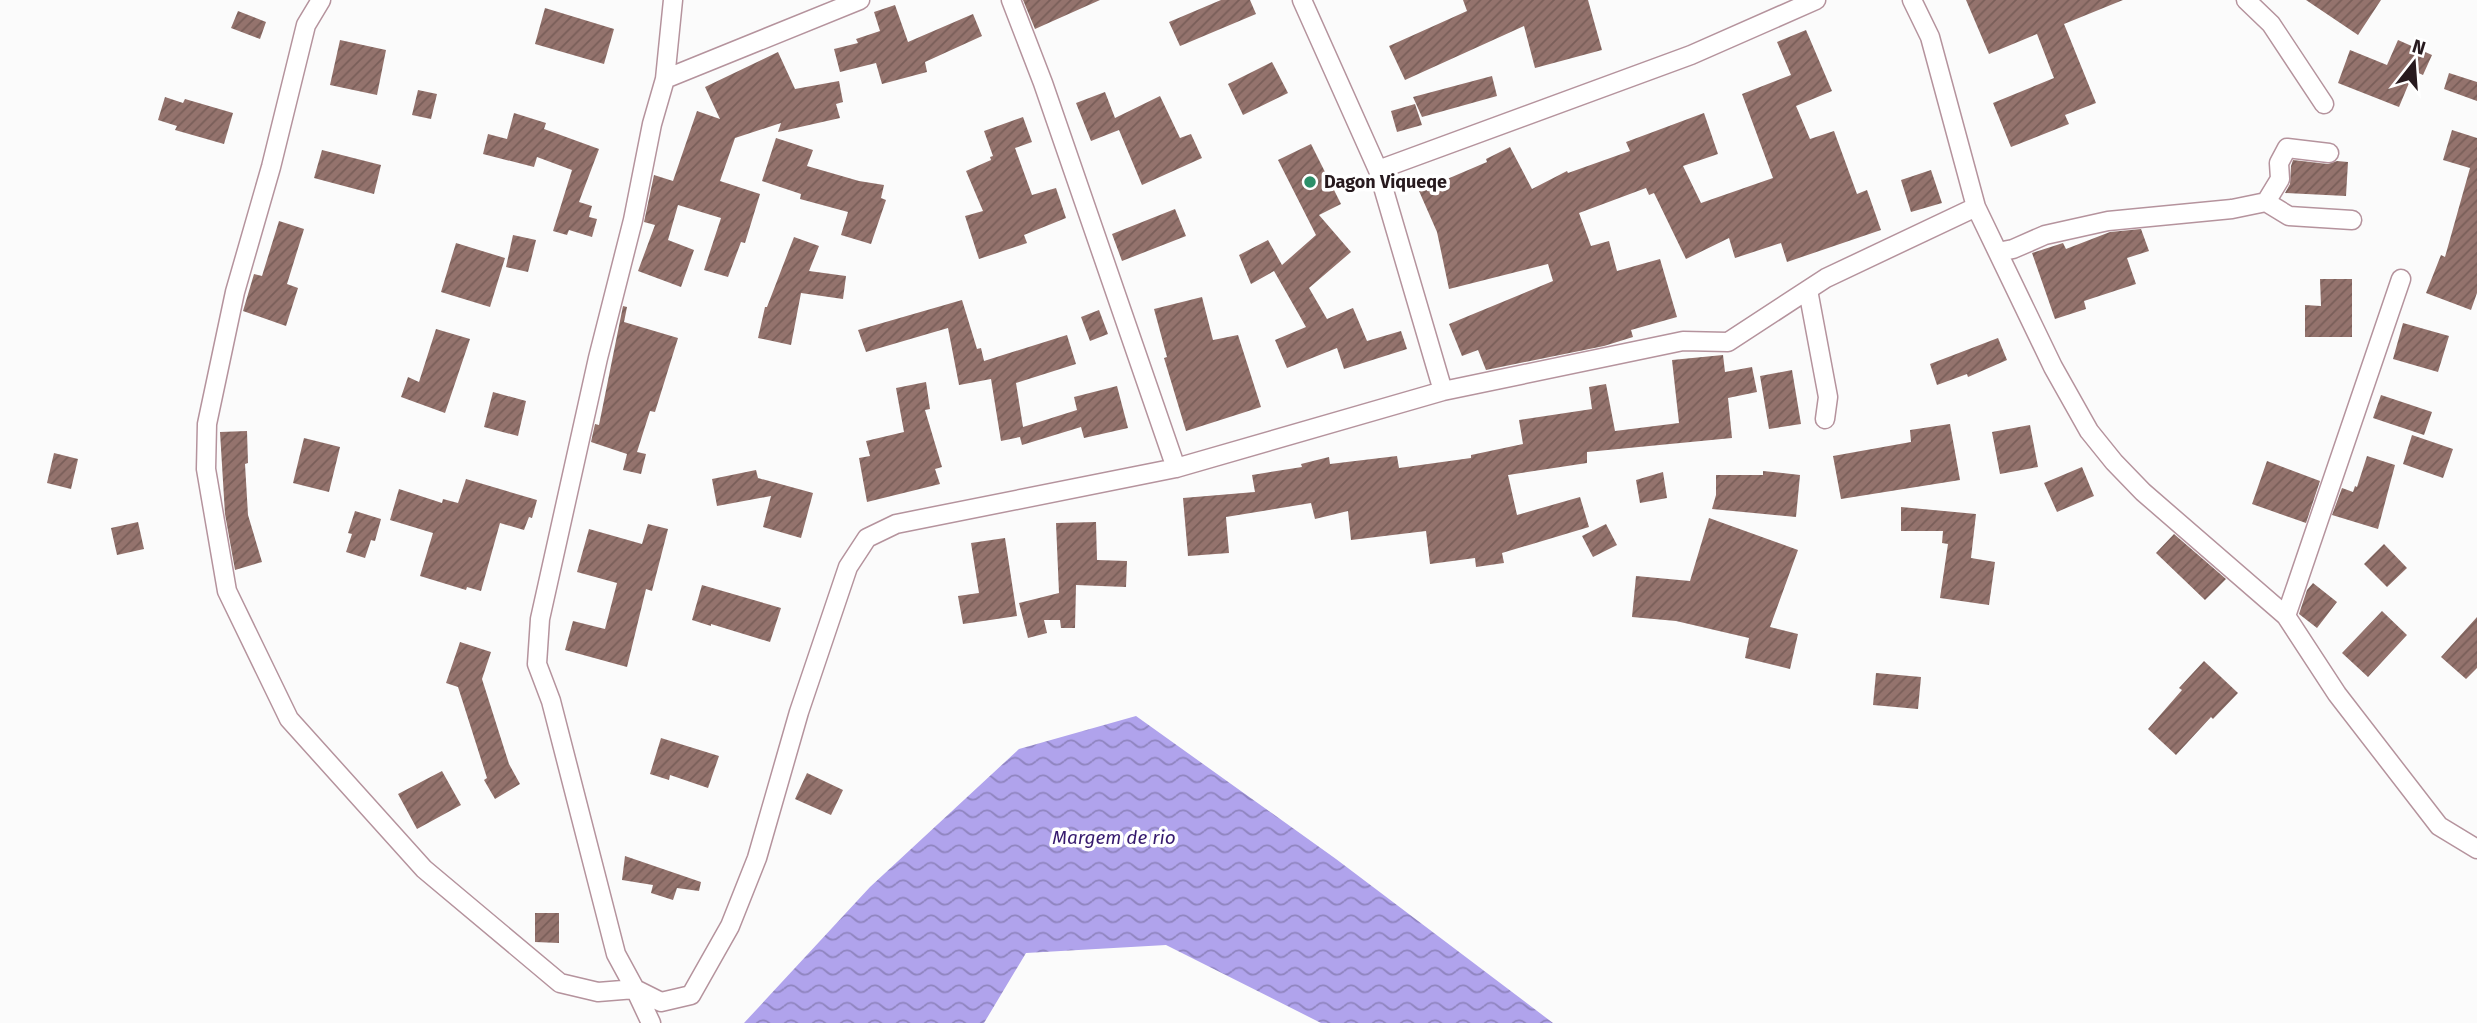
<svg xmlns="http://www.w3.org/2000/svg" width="2477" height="1023" font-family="'Fira Sans',sans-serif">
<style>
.water{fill:url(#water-waves)}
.building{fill:url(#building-hatch)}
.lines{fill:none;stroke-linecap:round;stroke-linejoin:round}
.street-casing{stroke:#b5939d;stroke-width:21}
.street{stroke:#fff;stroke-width:18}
.poi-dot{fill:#2c8f69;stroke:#fff;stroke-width:2.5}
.labels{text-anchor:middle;stroke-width:7;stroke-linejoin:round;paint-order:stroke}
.poi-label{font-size:18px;font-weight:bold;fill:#271a1e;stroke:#fff;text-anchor:start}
.water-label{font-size:19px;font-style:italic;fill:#361a6e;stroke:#fff}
</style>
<defs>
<pattern id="water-waves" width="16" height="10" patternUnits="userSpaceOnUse" patternTransform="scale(1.75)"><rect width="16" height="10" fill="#b0a3ec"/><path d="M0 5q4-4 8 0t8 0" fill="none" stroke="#8f84bf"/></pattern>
<pattern id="building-hatch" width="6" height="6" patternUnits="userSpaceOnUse" patternTransform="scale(1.75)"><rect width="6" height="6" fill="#94736d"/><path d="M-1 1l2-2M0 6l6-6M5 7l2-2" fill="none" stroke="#795e59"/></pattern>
</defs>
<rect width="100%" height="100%" fill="#fbfbfb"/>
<path class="water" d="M1136,716L1336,859L1553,1023H1321L1166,945L1026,953L984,1023H744L870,887L1019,749Z"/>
<path class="building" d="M1023,0H1100L1035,29Z
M1221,0H1250L1256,14L1180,46L1169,22Z
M1463,0H1588L1602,50L1535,68L1524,26L1405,80L1389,46L1467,11Z
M1966,0H2123L2064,24L2096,103L2065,115L2069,124L2011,147L1993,103L2054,78L2037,34L1989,54Z
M2306,0H2381L2358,35Z
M895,5L908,42L973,14L982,36L925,62L927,72L882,84L876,63L840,72L834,49L858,43L856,39L880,31L874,12Z
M545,8L614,29L604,64L535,44Z
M238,11L266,22L260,39L231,28Z
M1806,30L1832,91L1796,106L1810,139L1834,131L1857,194L1867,190L1881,230L1787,262L1781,243L1735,258L1729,238L1686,259L1654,193L1649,195L1646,188L1579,213L1591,246L1609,241L1617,271L1660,259L1677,317L1631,330L1633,337L1604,346L1486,370L1478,350L1462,356L1449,324L1553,281L1548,264L1449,289L1437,232L1419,191L1487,162L1486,159L1510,147L1532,189L1567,171L1568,173L1630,151L1626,142L1704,113L1718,154L1683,166L1701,203L1773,178L1742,94L1791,75L1777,42Z
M340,40L386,50L377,95L330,85Z
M2398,40L2432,55L2423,75L2414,71L2399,107L2338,83L2350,50L2387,65Z
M778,52L795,89L839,81L843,102L836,104L840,118L778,132L781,123L735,138L720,181L760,194L745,243L741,242L728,277L704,270L721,218L678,205L668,240L694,250L681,287L638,271L655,225L644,222L654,175L673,181L697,111L720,119L705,87Z
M1272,62L1288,93L1243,115L1228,84Z
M2449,73L2477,82V101L2444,89Z
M1492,76L1497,96L1422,117L1413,97Z
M418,90L437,94L431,119L412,115Z
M1105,92L1115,118L1160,96L1180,138L1191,134L1202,158L1142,185L1119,130L1091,141L1076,103Z
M165,97L183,103L185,99L233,113L224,144L175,130L177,126L158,120Z
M1415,104L1422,125L1397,132L1391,111Z
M514,113L546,123L544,129L599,149L579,202L592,206L589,217L597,219L592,237L569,230L567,235L553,231L572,170L537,157L534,167L483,154L488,134L507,139Z
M1023,117L1032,142L1015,148L1032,195L1056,188L1066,218L1024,235L1027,243L979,259L965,216L983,211L966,171L991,160L990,157L993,156L984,131Z
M2452,130L2477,138V293L2471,310L2426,293L2441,255L2445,257L2470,168L2443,160Z
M776,138L813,150L807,166L859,181L884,185L881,198L886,200L871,244L841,235L848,212L800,199L801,194L762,181Z
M1311,144L1341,204L1319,215L1351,252L1309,288L1327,319L1353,308L1367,341L1401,331L1407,349L1344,369L1337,348L1287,368L1275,340L1306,327L1274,271L1251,284L1239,255L1268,240L1282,265L1316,235L1278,160Z
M322,150L381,165L374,194L314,178Z
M2293,160L2328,164L2337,161L2348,162L2346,196L2285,193L2290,184L2291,166Z
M1931,170L1942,203L1911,212L1901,180Z
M1175,209L1186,236L1122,261L1112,234Z
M279,221L304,229L287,284L298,288L286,326L243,311L254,274L262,276Z
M2141,229L2149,251L2127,258L2136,284L2084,301L2086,309L2055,319L2032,253L2063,243L2066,249L2110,232Z
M513,235L536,240L528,272L506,267Z
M794,237L819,246L809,271L846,276L843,299L801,293L791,345L758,338L765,307H767Z
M456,243L505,258L490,307L441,292Z
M2320,279H2352V337H2305V305L2321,306Z
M1202,297L1213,340L1238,335L1261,407L1186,431L1164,358L1167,357L1154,309Z
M962,300L977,349L981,348L984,361L1067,335L1076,364L1016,383L1023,427L1077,410L1074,397L1117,386L1128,428L1084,438L1081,427L1022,445L1020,437L1001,441L991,379L959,385L948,328L866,352L858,330Z
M623,306L627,307L624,322L678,338L655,412L650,411L637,452L646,454L641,474L623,470L627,454L591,442L595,424L599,425Z
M1099,310L1108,334L1090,341L1081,317Z
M2403,323L2449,336L2438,372L2393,359Z
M436,329L470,339L445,413L401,397L408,377L419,382Z
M1998,338L2007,360L1968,377L1967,374L1937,385L1930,364Z
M1723,355L1725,372L1752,367L1757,392L1728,398L1732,438L1587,452V463L1508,475L1517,515L1580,497L1589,527L1502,553L1504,563L1476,567L1475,558L1430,564L1426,531L1351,540L1348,511L1315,519L1311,503L1226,517L1229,553L1188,556L1183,498L1255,492L1252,475L1302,467L1301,464L1329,457L1330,464L1397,456L1399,468L1471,458V455L1523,444L1519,420L1592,409L1589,387L1606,384L1615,431L1679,423L1672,360Z
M1792,370L1801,424L1769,429L1760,376Z
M926,382L930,409L925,410L942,467L935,469L940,484L867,502L859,458L870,456L866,441L904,432L896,388Z
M493,392L526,401L518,436L484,427Z
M2381,395L2432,412L2424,435L2373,418Z
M1950,424L1960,480L1841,499L1833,456L1911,442L1910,430Z
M2030,425L2038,467L2000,474L1992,432Z
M247,431L248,463L245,464L248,515L262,562L235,570L225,514L220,432Z
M2412,435L2453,449L2443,478L2403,464Z
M304,438L340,447L329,492L293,483Z
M54,453L78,459L71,489L47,483Z
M2367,456L2395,465L2378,529L2332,515L2342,488L2353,492L2355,486L2357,487Z
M2267,461L2320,481L2306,523L2252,504Z
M2082,467L2094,496L2057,512L2044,483Z
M756,470L758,478L813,493L801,538L763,527L771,496L717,506L712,479Z
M1763,471L1800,475L1796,517L1712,509L1716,495V475H1763Z
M1663,472L1667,498L1640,503L1636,480Z
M466,479L537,500L532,518L529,517L524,530L500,523L481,591L467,587L466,590L420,576L433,533L390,520L399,489L442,503L443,499L458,503Z
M1901,507L1976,514L1971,558L1995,562L1989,605L1940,598L1948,544L1942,543L1943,531H1901Z
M355,511L381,519L375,541L371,540L365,558L346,552L352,534L348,533Z
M1709,518L1798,550L1770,627L1798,634L1790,669L1745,658L1749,638L1676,621L1632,617L1636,576L1690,581Z
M138,522L144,549L117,555L111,528Z
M1096,522L1097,560L1127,561L1126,587L1076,585L1075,628H1061L1060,620H1044L1047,633L1028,638L1019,603L1059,593L1056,523Z
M648,524L668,529L652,591L646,589L627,667L565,650L573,621L605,629L617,583L577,572L589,529L642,544Z
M1606,524L1617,545L1593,557L1582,536Z
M2174,534L2226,579L2205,600L2156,553Z
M1005,538L1017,616L963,624L958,596L979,593L971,543Z
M2384,544L2407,568L2387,587L2364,564Z
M2313,583L2337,602L2317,628L2299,614L2307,590Z
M702,585L781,608L770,642L711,624V626L692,620Z
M2382,611L2407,635L2368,677L2342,653Z
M2477,617V668L2466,679L2441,657Z
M460,642L491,652L482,679L509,764L520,784L495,799L484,780L487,778L458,687L446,683Z
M2204,661L2238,693L2213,719L2211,717L2176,755L2148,729L2182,690L2179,688Z
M1876,673L1921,677L1918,709L1873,705Z
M661,738L719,756L708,788L670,775L669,780L650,774Z
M442,771L461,805L417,829L398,794Z
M807,773L843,790L831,815L795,799Z
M625,856L701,882L699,891L677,888L673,900L651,893L653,885L622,880Z
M535,913H559V943L535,942Z"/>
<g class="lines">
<defs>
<path id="street" d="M321,0L306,25L271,167L235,292L207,424L206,469L227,591L289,719L424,869L560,983L598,992L635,989L616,954L551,701L537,664L540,619L598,358L633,220L652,124L665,79L673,0
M1011,0L1043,83L1176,468
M1302,0L1378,170L1443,391
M1912,0L1930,37L1976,207L2053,367L2089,431L2114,462L2143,492L2286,616L2337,694L2439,826L2477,849
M2246,0L2271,24L2324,104
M665,79L860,0
M1378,170L1691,55L1816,0
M2266,202L2289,216L2352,220
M1998,252L2013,249L2045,235L2108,221L2232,209L2266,202L2280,179L2279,163L2287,148L2329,153
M1808,290L1828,397L1825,419
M2286,616L2401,279
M651,1023L635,989L661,1002L691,995L730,926L757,858L799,712L848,567L867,538L896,524L1176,468L1443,391L1683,341L1728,342L1826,278L1976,207"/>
</defs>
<use href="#street" class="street-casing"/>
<use href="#street" class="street"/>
</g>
<circle class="poi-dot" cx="1310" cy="182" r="7"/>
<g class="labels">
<g class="poi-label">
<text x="1324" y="188">Dagon Viqueqe</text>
</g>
<g class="water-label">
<text x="1114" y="844">Margem de rio</text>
</g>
</g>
<g transform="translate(2414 63) rotate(17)" stroke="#ffffff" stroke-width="5" paint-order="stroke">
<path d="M0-5L12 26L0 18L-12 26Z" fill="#271a1e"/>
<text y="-10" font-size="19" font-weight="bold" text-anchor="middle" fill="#271a1e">N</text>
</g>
</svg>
